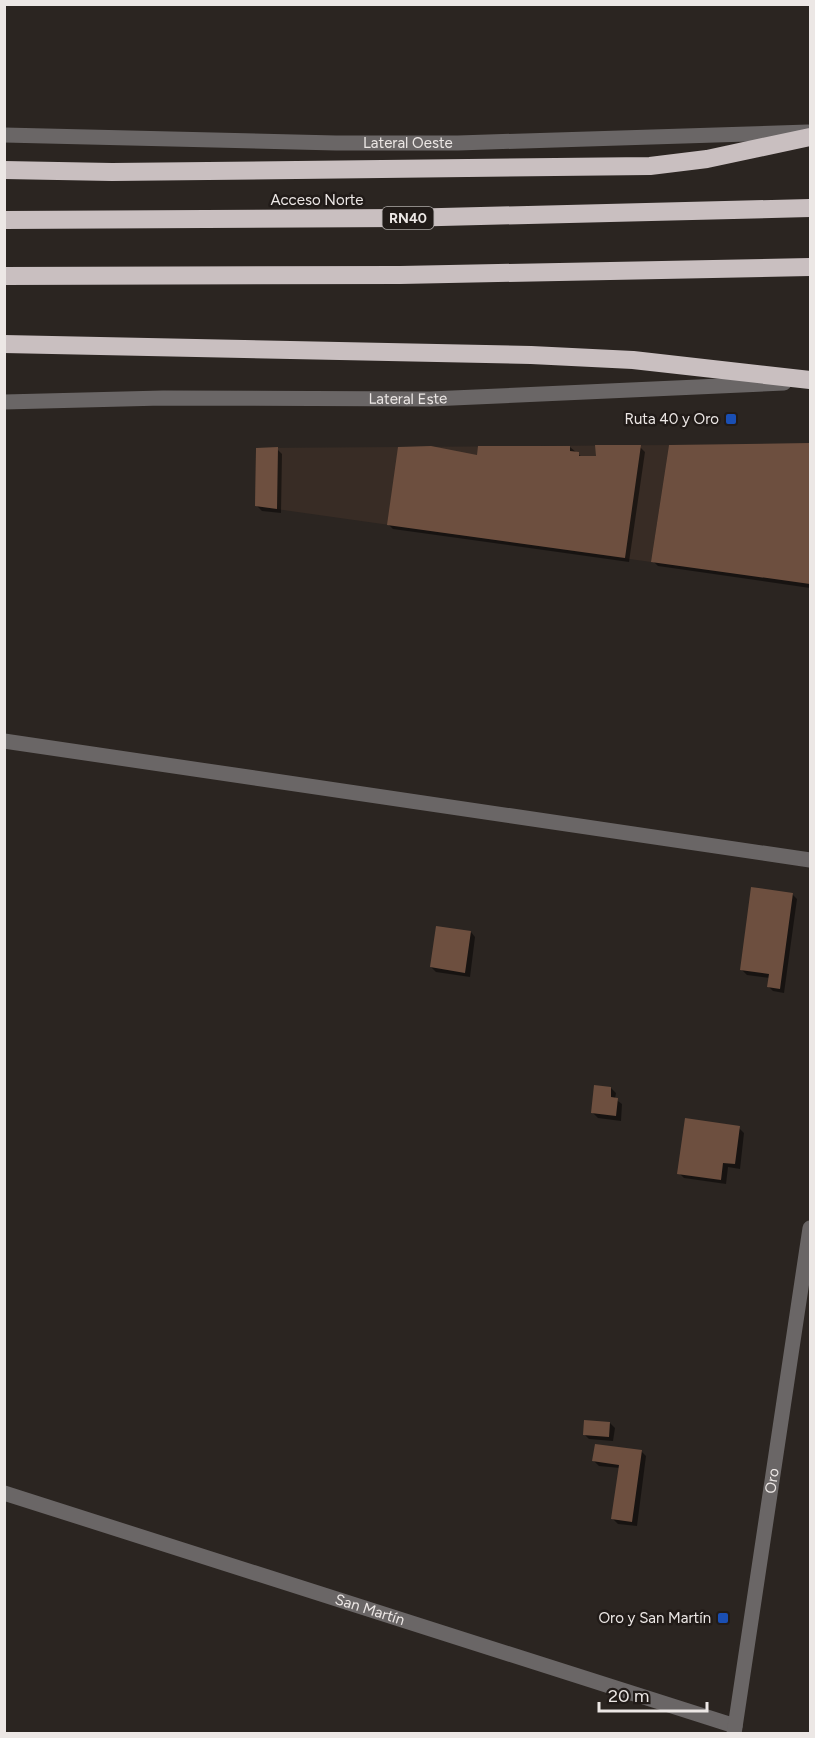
<svg xmlns="http://www.w3.org/2000/svg" width="815" height="1738" font-family="Figtree,sans-serif">
<style>
.built{fill:#382c25}
.shadow{fill:#0007}
.building{fill:#6d4f3f}
.lines{fill:none;stroke-linecap:round;stroke-linejoin:round}
.minor{stroke:#6a6666;stroke-width:15}
.tertiary{stroke:#6a6666;stroke-width:15}
.motorway{stroke:#c9bfc0;stroke-width:18}
.transit-dot{fill:#1a4fb4;stroke:#211b18;stroke-width:2}
.labels{text-anchor:middle;stroke-width:5;stroke-linejoin:round;paint-order:stroke}
.shield{fill:#211b18;stroke:#afaaa8;stroke-width:1.5}
.shield-label{font-size:14px;font-weight:bold;fill:#ece7e5}
.street-label{font-size:15px;fill:#ece7e5;stroke:#211b18}
.poi-label{font-size:15px;fill:#ece7e5;stroke:#211b18;text-anchor:end}
</style>
<rect width="100%" height="100%" fill="#2b2521"/>
<path class="built" d="M669,445L651,562L255,506L256,448Z"/>
<path class="shadow" d="M810,444V588L658,566L653,561L670,447Z
M570,447L583,458L597,457L640,447L645,452L629,562L393,529L388,524L479,457Z
M277,449L282,454L281,513L262,511L257,506Z
M792,894L797,899L784,993L773,991L768,986L770,978L747,975L742,970Z
M471,932L475,937L470,977L436,972L431,967Z
M611,1088L616,1093L615,1099L622,1104L621,1121L598,1118L593,1113Z
M739,1128L744,1133L740,1169L728,1167L726,1184L684,1178L679,1173Z
M610,1423L615,1428L613,1441L589,1439L584,1434Z
M641,1451L646,1456L637,1526L618,1524L613,1519L620,1468L599,1466L594,1461Z"/>
<path class="building" d="M810,443V584L651,562L669,445Z
M595,445H641L625,558L387,525L398,447L431,446L477,455L478,446H570V451L579,452V456H596Z
M278,447L277,509L255,506L256,448Z
M751,887L793,893L780,989L767,987L769,974L740,970Z
M436,926L471,931L465,973L430,967Z
M594,1085L611,1087V1097L618,1098L616,1116L591,1113Z
M685,1118L740,1126L735,1164L723,1163L721,1180L677,1174Z
M584,1420L610,1422L609,1437L583,1435Z
M595,1444L642,1450L632,1522L611,1519L619,1465L592,1461Z"/>
<g class="lines">
<path class="minor" d="M4,741L810,860"/>
<g class="tertiary">
<path id="s1" d="M4,135L336,143H458L808,132"/>
<path id="s2" d="M4,402L163,398L430,399L784,383"/>
<path id="s3" d="M4,1493L735,1726"/>
<path id="s4" d="M734,1734L810,1228"/>
</g>
<path class="motorway" d="M4,170L112,172L650,166L707,159L810,137
M4,220L402,218L810,208
M4,276L400,275L810,267
M4,344L531,355L633,360L810,380"/>
</g>
<g class="transit-dot">
<rect x="725" y="413" width="12" height="12" rx="3"/>
<rect x="717" y="1612" width="12" height="12" rx="3"/>
</g>
<g class="labels">
<rect class="shield" x="382.5" y="207" width="51" height="22" rx="4.5"/>
<g class="shield-label">
<text x="408" y="223">RN40</text>
</g>
<g class="street-label">
<text dy="5" stroke="none"><textPath href="#s1" startOffset="404">Lateral Oeste</textPath></text>
<text x="317" y="205">Acceso Norte</text>
<text dy="5" stroke="none"><textPath href="#s2" startOffset="404">Lateral Este</textPath></text>
<text dy="5" stroke="none"><textPath href="#s4" startOffset="256">Oro</textPath></text>
<text dy="5" stroke="none"><textPath href="#s3" startOffset="384">San Martín</textPath></text>
</g>
<g class="poi-label">
<text x="719" y="424">Ruta 40 y Oro</text>
<text x="711" y="1623">Oro y San Martín</text>
</g>
</g>
<rect width="815" height="1738" fill="none" stroke="#ece7e5" stroke-width="12"/>
<path d="M599 1702v9h108v-9" fill="none" stroke="#ece7e5" stroke-width="3"/>
<text x="608" y="1702" font-size="18" fill="#ece7e5" stroke="#211b18" stroke-width="4.5" paint-order="stroke">20 m</text>
</svg>
